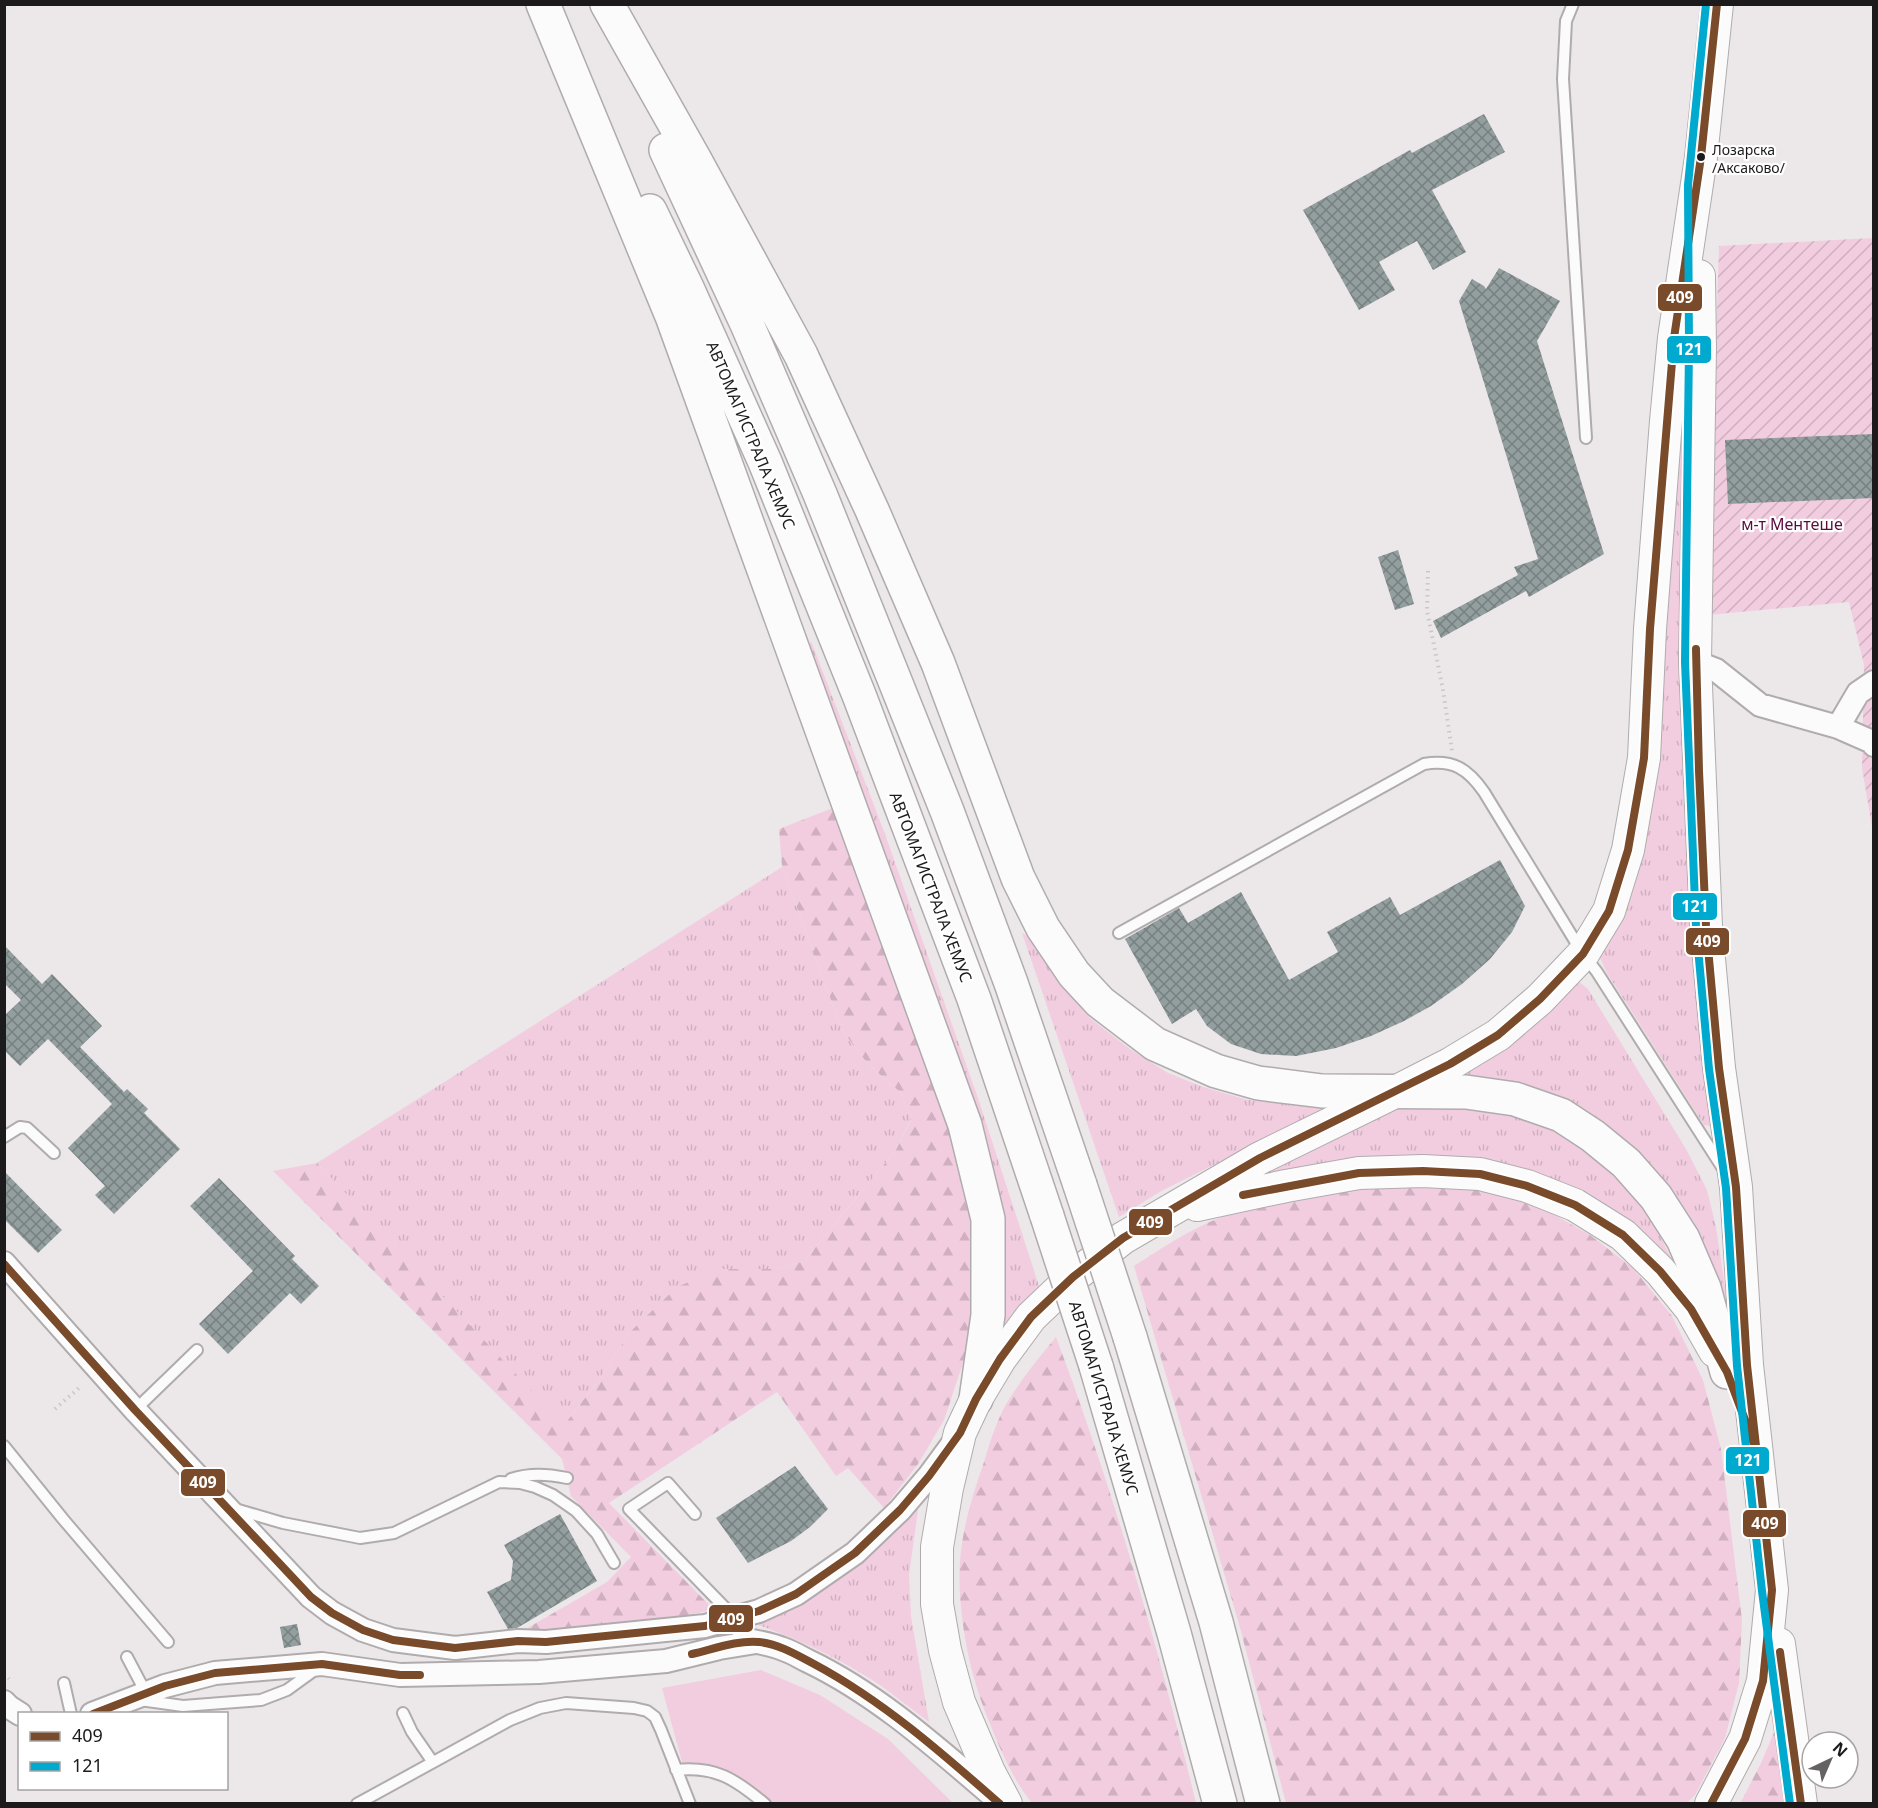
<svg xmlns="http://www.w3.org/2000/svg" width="1878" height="1808" font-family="'Noto Sans',sans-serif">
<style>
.grass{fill:url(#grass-tufts)}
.forest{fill:url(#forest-firs)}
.park{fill:#f2cde0}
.garden{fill:url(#garden-furrows)}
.building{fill:url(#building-cross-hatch)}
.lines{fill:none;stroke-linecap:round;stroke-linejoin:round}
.service-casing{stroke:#b0acad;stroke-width:14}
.minor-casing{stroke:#b0acad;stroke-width:26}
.secondary-casing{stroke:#b0acad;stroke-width:34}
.motorway-casing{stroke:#b0acad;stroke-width:36}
.path{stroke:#c9c8c8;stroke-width:4;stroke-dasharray:1.5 4.5;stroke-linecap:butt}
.service{stroke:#fcfbfc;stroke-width:10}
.minor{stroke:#fcfbfc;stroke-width:22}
.secondary{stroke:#fcfbfc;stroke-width:32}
.motorway{stroke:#fcfbfc;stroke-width:33}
.motorway-bridge-casing{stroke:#b0acad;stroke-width:36;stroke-linecap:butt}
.motorway-bridge{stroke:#fcfbfc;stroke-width:33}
.bus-1-casing{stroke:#fff;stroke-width:12}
.bus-2-casing{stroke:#fff;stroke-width:12}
.bus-1{stroke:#7a4b2a;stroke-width:8}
.bus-2{stroke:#00a9ce;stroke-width:8}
.bus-dot{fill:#1d1a1b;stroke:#fff;stroke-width:2}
.labels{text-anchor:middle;stroke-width:4.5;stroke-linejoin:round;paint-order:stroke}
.bus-label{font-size:14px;fill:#1d1a1b;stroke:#fff;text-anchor:start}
.street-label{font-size:16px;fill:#1d1a1b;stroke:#fff}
.park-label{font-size:16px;fill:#5b0b3f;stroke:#fff}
.line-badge{stroke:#fff;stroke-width:2}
.badge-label{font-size:16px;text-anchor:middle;font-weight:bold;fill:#fff}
</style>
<defs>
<pattern id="grass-tufts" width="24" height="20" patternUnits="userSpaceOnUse" patternTransform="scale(1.5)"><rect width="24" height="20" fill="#f2cde0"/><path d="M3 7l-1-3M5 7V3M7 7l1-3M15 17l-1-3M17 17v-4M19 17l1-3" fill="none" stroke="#cfafc0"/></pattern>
<pattern id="forest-firs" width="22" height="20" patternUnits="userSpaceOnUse" patternTransform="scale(1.5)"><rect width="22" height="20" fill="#f2cde0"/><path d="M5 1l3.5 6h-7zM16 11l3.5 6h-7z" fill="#cfafc0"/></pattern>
<pattern id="garden-furrows" width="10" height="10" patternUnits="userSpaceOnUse" patternTransform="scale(1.5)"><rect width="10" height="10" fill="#f2cde0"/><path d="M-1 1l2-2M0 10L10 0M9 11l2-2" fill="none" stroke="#cfafc0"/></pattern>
<pattern id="building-cross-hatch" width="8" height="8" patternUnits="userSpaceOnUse" patternTransform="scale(1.5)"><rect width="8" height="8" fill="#939e9e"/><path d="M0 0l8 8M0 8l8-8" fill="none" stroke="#778080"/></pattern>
</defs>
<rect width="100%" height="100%" fill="#ece7e9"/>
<path class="grass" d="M1684,402L1713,1121L1710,1126L1704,1125L1607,973L1600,958L1680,419Z
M811,641L885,834L980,1104L1040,1289L1000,1329L807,654Z
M782,867L842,1030L868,1064L900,1092L911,1119L896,1150L804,1261L778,1269H720L630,1332L599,1380L563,1426L317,1163Z
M1022,933L1040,943L1090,1018L1130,1049L1168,1073L1203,1087L1248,1100L1331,1107L1163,1190L1119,1217Z
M1578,981L1588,989L1686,1149L1707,1190L1716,1227L1739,1381L1694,1254L1606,1136L1430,1085Z
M1439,1104C1467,1107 1497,1109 1524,1118C1574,1134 1616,1168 1645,1211C1662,1236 1674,1265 1687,1292L1573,1193L1248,1178L1398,1107Z
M915,1509L918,1510L909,1575L911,1616L929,1722C912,1709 896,1697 880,1685C841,1659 798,1639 753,1623Z"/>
<path class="forest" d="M838,806L949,1123L969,1197L977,1271L968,1348L944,1420L918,1464L884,1508L848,1468L836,1476L777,1392L609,1503L714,1610L665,1619L512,1637L607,1582L631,1557L571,1496L562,1459L273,1171L317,1163L564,1425L599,1380L630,1332L677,1287L720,1269H778L804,1261L896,1150L911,1120L900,1092L868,1064L842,1030L782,867L779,829Z
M1443,1185L1493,1192L1546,1210L1590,1235L1633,1268L1672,1316L1703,1380L1721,1449L1742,1620L1739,1683L1725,1738L1695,1795L1687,1803H1286L1239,1624L1134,1266C1162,1248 1190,1229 1222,1217C1289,1191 1372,1186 1443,1185Z
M1056,1337C1113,1489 1158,1646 1196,1803H1032C1012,1779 1000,1748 988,1719C968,1670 955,1603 961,1550C965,1519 974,1491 984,1462C989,1445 995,1426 1003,1410C1017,1384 1037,1360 1056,1337Z
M1780,1718L1788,1803L1740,1804L1761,1763Z"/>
<path class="park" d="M761,1670L820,1695L888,1739L953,1803H770L750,1787L696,1763L683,1766L662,1688Z"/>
<path class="garden" d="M1873,238V833L1862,768L1864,665L1849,602L1707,615L1719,246Z"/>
<path class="building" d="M1484,114L1505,152L1432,190L1466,252L1433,270L1417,241L1393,254L1379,262L1395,290L1359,310L1303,210L1410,150L1412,153Z
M1499,268L1560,301L1537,341L1604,554L1529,597L1526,591L1441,638L1433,621L1518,575L1514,567L1538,559L1459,301L1472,279L1484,286L1486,289Z
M1874,434V498L1728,504L1725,440Z
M1398,550L1414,604L1395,610L1378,557Z
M1500,860L1525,906L1512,932L1490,959L1462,984L1431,1006L1404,1021L1371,1036L1336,1048L1296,1056L1261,1054L1231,1044L1207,1026L1196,1009L1172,1024L1125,939L1179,908L1188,923L1241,892L1289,980L1338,952L1327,932L1390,897L1400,915Z
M4,945L42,984L52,974L102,1026L80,1047L124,1092L127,1089L148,1109L144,1113L180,1149L114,1214L95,1195L105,1186L68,1148L112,1104L48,1039L20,1066L4,1050V1016L21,1000L4,983Z
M4,1171L62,1230L38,1253L4,1219Z
M219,1178L295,1256L292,1259L319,1286L301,1304L290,1293L228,1354L199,1324L253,1271L190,1206Z
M795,1466L828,1509L810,1527L791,1541L748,1563L716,1518Z
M560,1514L597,1581L517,1628L508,1629L487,1592L511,1580L513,1561L504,1545Z
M297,1624L301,1645L284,1648L280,1627Z"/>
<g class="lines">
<defs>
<path id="service" d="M1573,4L1566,21L1563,79L1586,438
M1119,933L1424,764C1453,759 1468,769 1484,792L1583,954L1597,972L1722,1167
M4,1137L20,1127L27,1128L54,1153
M135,1410L197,1350
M4,1446L63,1519L168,1642
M511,1479C530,1473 547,1474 567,1478
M235,1509L283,1523L360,1538L394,1533L499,1482L520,1483L535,1487L553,1495L576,1511L597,1534L614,1563
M695,1514L668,1483L629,1509L735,1618
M127,1657L146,1693
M64,1683L71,1714
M140,1700L183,1706L261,1700L287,1690L316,1669
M403,1713L412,1732L432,1761
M676,1770C716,1766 735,1779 765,1804
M357,1804L510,1720L540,1708L566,1703L634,1708L647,1711L655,1717L661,1730L690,1804"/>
<path id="minor" d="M1695,662L1716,670L1760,705L1838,727L1870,741L1874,745
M1838,727L1858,693L1874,682
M4,1263L135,1410L311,1597L332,1613L363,1630L393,1640L455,1648L518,1641L546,1642L705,1626L759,1611L796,1594L855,1553L900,1510L929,1476L954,1442
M743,1639C757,1642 771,1644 783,1649C792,1652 800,1657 808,1661C879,1695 939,1750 999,1801
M4,1702L9,1707L20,1714
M92,1714L165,1686L215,1673L322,1664L400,1675L539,1672L666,1661L719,1648L756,1642"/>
<path id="secondary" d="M1699,276L1700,348L1695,662L1706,926L1719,1068L1736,1187L1747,1365L1772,1590L1763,1681L1745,1739L1711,1804
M1197,1205L1286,1186L1359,1173L1423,1171L1480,1174L1527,1186L1575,1205L1623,1235L1660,1271L1691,1309L1715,1351
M1779,1644L1801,1804
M1006,1804L989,1772L959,1702L945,1650L937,1604V1547L947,1488L960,1433L976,1399L1000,1359L1031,1317L1073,1277L1123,1238L1260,1158L1395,1092L1450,1064L1498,1035L1540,999L1583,954L1609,911L1628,850L1644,758L1650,629L1666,421L1674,338L1701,157L1717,4"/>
<path id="motorway" d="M543,4L672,316L965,1125L988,1219V1315L976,1399
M607,4L695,160L801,355L872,510L938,663L1018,878L1043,928L1074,974L1100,1002L1155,1044L1216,1071L1258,1083L1322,1091L1466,1092L1515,1099L1561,1115L1593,1136L1626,1163L1656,1197L1683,1239L1704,1288L1727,1372
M666,150L747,324L820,494L895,681L947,811L1011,983L1080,1185
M650,211L688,290L765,462L859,695L974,999L1047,1216
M1130,1337L1216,1622L1263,1804
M1096,1366L1174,1633L1220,1804"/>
</defs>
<use href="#service" class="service-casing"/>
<use href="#minor" class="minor-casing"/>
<use href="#secondary" class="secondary-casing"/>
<use href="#motorway" class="motorway-casing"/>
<path class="path" d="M1428,571L1427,611L1443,690L1452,751
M55,1409L80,1387
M4,1674L9,1679"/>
<use href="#service" class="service"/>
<use href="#minor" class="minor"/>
<use href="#secondary" class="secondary"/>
<use href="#motorway" class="motorway"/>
<defs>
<path id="motorway-bridge" d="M1080,1185L1130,1337
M1047,1216L1096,1366"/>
</defs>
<use href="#motorway-bridge" class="motorway-bridge-casing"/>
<use href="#motorway-bridge" class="motorway-bridge"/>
<defs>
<path id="bus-1" d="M1696,649L1699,771L1706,926L1719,1068L1736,1187L1747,1365L1772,1590L1763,1681L1745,1739L1711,1804
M1243,1195L1359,1173L1423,1171L1480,1174L1527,1186L1575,1205L1623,1235L1660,1271L1691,1309L1727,1372L1757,1452
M4,1264L135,1410L311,1597L332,1613L363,1630L393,1640L455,1648L518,1641L546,1642L705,1626L759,1611L796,1594L855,1553L900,1510L929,1476L960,1433L976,1399L1000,1359L1031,1317L1073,1277L1123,1238L1260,1158L1450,1064L1498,1035L1540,999L1583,954L1609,911L1628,850L1644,758L1650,629L1674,338L1701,157L1717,4
M1780,1652L1801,1804
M692,1654C714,1649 737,1640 759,1642C779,1644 797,1655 814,1664C883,1701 942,1753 1000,1804
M93,1714L165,1686L215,1673L322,1664L400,1675H420"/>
<path id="bus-2" d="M1706,4L1688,185L1689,348L1685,662L1696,926L1709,1069L1726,1188L1737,1366L1762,1591L1790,1804"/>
</defs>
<use href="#bus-1" class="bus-1-casing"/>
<use href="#bus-2" class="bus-2-casing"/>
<use href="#bus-1" class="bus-1"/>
<use href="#bus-2" class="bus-2"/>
</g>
<circle class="bus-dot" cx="1701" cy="157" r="5"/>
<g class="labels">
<g class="bus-label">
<text x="1712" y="155">Лозарска<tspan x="1712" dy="18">/Аксаково/</tspan></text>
</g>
<g class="street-label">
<text transform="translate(751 435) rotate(67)" y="6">АВТОМАГИСТРАЛА ХЕМУС</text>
<text transform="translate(931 887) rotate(69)" y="6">АВТОМАГИСТРАЛА ХЕМУС</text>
<text transform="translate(1104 1398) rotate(73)" y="6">АВТОМАГИСТРАЛА ХЕМУС</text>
</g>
<g class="park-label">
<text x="1792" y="530">м-т Ментeше</text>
</g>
</g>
<g class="line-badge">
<rect x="1657" y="283" width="46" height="29" rx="6" fill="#7a4b2a"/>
<rect x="1666" y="335" width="46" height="29" rx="6" fill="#00a9ce"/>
<rect x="1672" y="892" width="46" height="29" rx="6" fill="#00a9ce"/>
<rect x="1685" y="927" width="45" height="29" rx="6" fill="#7a4b2a"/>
<rect x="1128" y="1208" width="45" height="28" rx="6" fill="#7a4b2a"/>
<rect x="1725" y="1446" width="45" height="29" rx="6" fill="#00a9ce"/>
<rect x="180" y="1468" width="46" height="29" rx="6" fill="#7a4b2a"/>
<rect x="1742" y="1509" width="45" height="29" rx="6" fill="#7a4b2a"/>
<rect x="708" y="1604" width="46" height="29" rx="6" fill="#7a4b2a"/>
</g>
<g class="badge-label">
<text x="1680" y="303">409</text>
<text x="1689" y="355">121</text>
<text x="1695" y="912">121</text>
<text x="1707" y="947">409</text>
<text x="1150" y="1228">409</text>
<text x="1748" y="1466">121</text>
<text x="203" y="1488">409</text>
<text x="1765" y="1529">409</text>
<text x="731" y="1625">409</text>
</g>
<rect width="1878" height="1808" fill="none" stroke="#1d1a1b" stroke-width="12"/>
<rect x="18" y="1712" width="210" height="78" fill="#ffffff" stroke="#a5a3a4" stroke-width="1.5"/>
<rect x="30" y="1732" width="30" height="9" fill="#7a4b2a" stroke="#a5a3a4" stroke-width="1.5"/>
<text x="72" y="1742" font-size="18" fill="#1d1a1b">409</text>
<rect x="30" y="1762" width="30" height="9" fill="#00a9ce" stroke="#a5a3a4" stroke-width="1.5"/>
<text x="72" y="1772" font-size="18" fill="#1d1a1b">121</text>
<g transform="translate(1830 1760) rotate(44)"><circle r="28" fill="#ffffff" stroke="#a5a3a4" stroke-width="1.5"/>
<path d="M0-4.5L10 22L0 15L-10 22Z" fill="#656263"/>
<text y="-9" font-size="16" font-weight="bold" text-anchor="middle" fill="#1d1a1b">N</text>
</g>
</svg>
